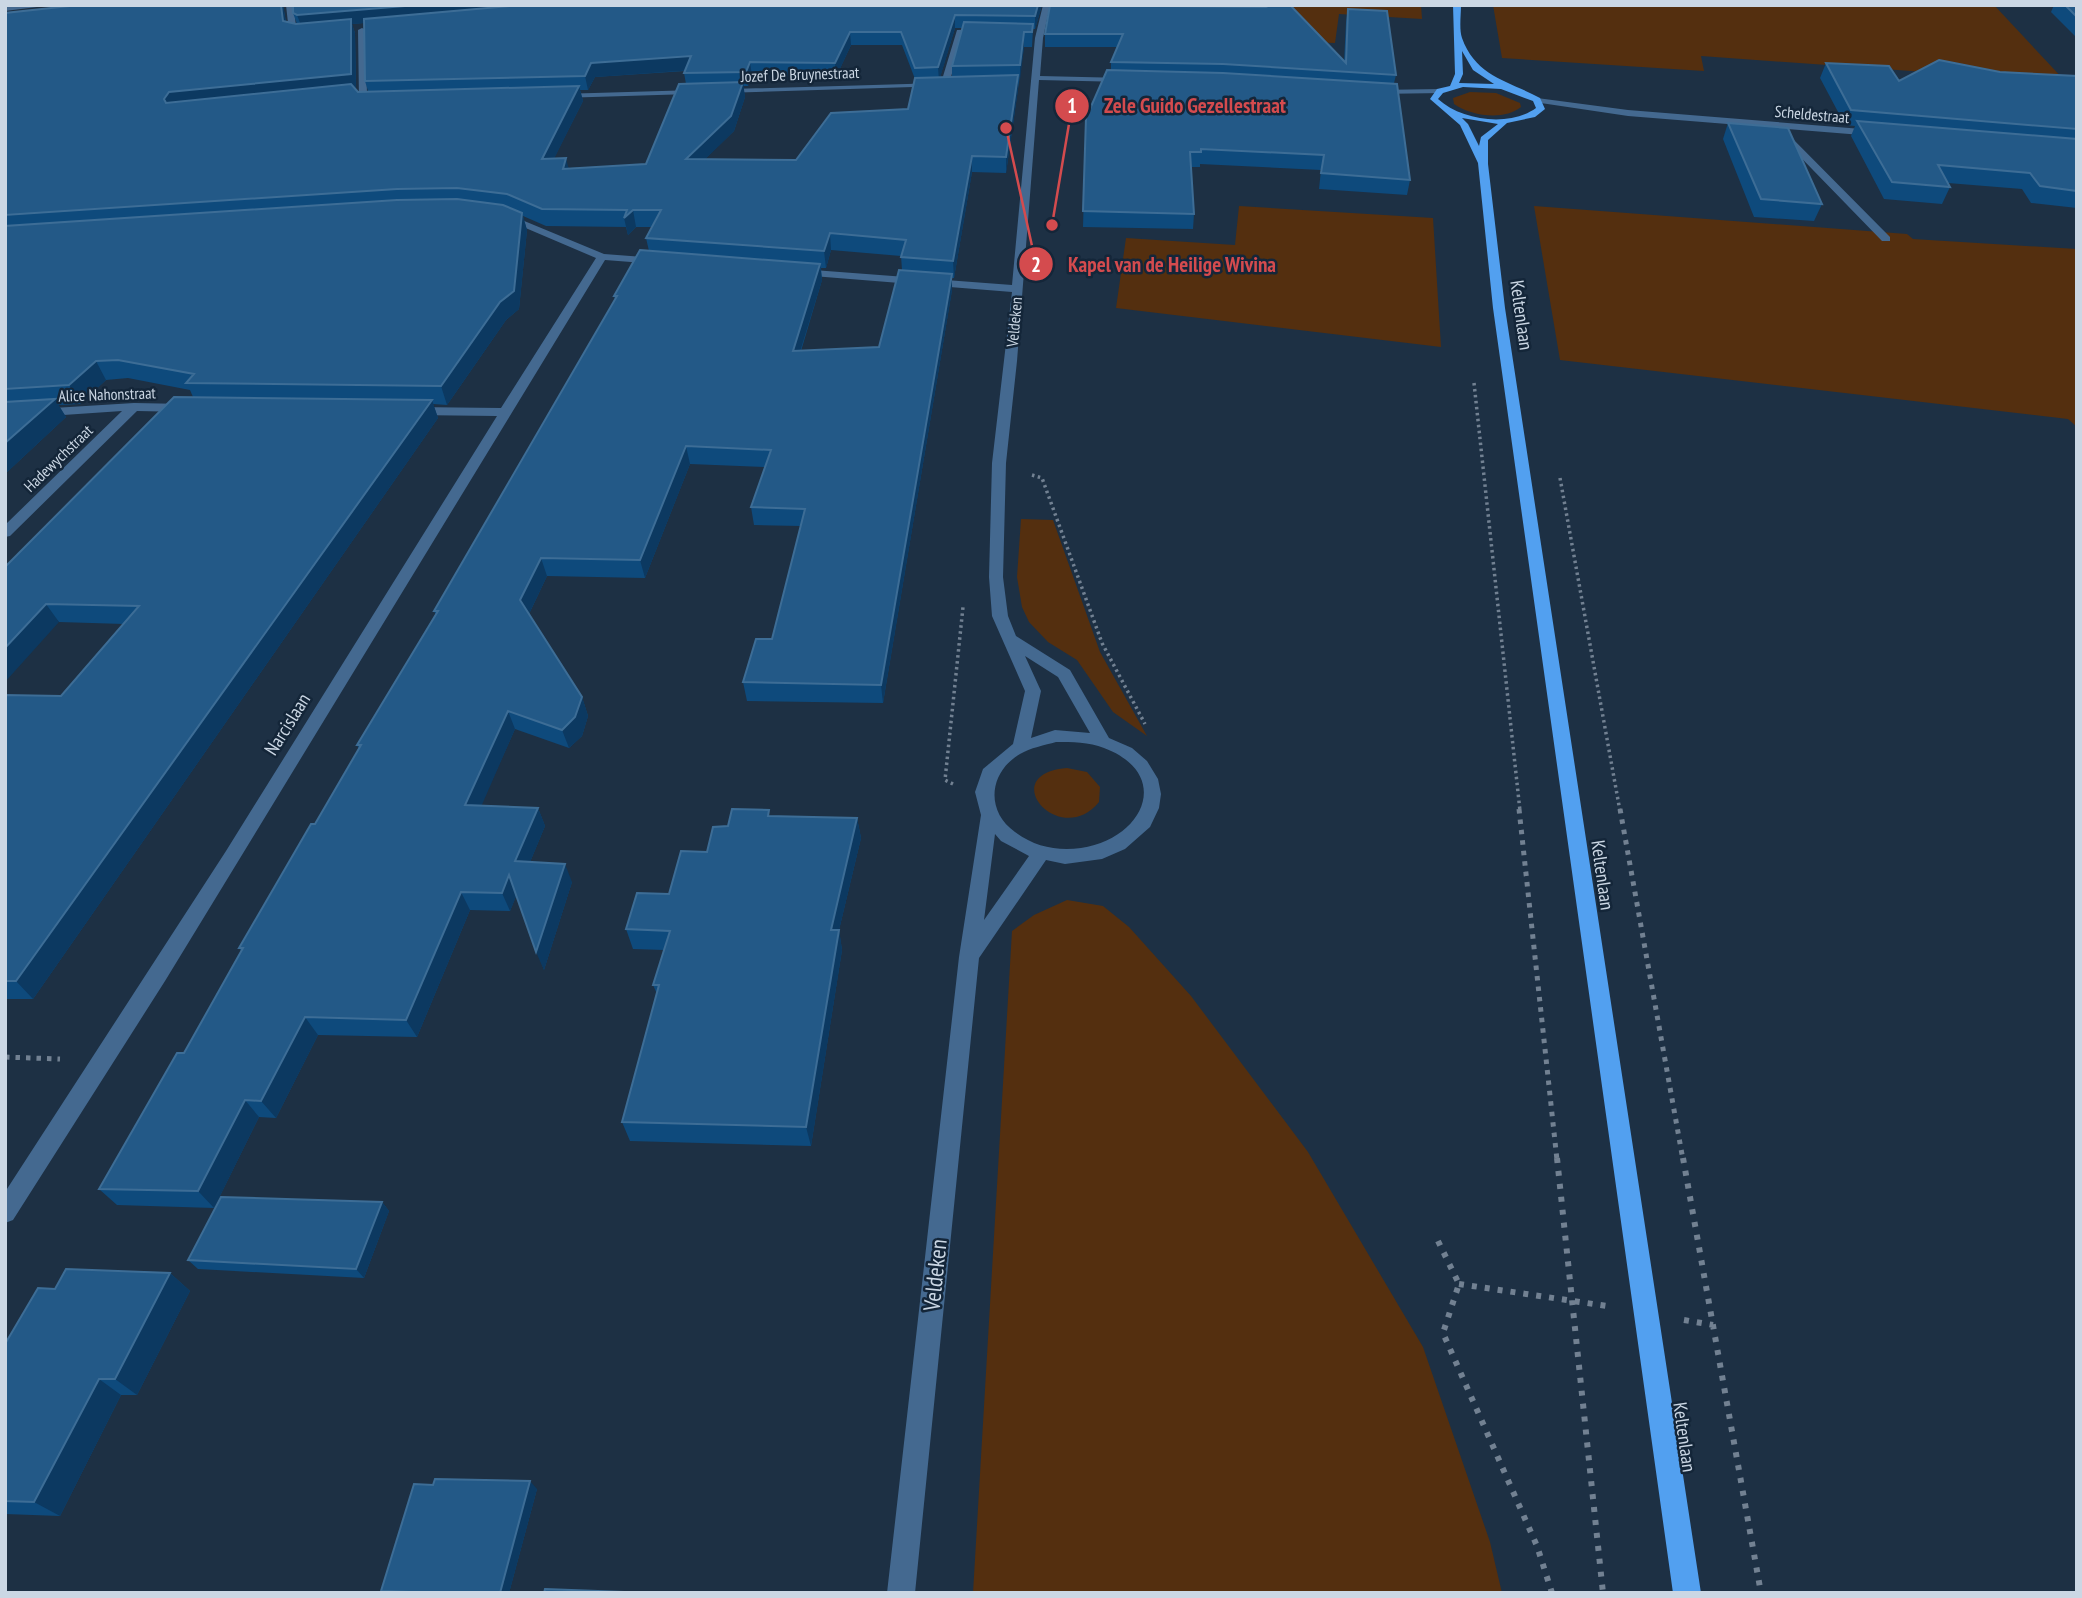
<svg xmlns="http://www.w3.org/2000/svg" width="2082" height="1598" font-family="'PT Sans Narrow',sans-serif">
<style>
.green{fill:#542f0f}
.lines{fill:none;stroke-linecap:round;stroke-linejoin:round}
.path-far2{stroke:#728192;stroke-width:3.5;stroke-dasharray:2.5 3.5;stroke-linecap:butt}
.path-far1{stroke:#728192;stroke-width:5;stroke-dasharray:4.5 6;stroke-linecap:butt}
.path{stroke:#728192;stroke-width:6;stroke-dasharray:5 8;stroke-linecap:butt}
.minor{fill:#446990;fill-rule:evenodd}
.major{fill:#52a0f0;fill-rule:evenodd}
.wall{fill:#0e4a7c;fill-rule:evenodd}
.shaded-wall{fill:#0c3961}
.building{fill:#235987;stroke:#3d6d96;stroke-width:2}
.labels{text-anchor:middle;stroke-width:5;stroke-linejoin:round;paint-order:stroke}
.far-street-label{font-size:16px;fill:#cbd7e4;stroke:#142639}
.street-label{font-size:19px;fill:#cbd7e4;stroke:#142639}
.near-street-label{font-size:23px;fill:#cbd7e4;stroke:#142639}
.leader{fill:none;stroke:#d44b4e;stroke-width:2.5}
.callout-dot{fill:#d44b4e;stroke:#142639;stroke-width:2.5}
.mark-label{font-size:21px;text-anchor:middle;font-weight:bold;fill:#fff}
.callout-label{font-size:21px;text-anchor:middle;font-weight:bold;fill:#d44b4e;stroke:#142639;stroke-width:5;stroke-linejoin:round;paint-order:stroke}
</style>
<rect width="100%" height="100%" fill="#1d3044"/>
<path class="green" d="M1283,5H1421L1422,19L1339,14L1335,43L1269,41Z
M1493,5H1994L2066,82L1701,56L1704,71L1502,58Z
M1470,92L1496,93L1520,103L1521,107C1504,121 1471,116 1454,104L1453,98Z
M1239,206L1433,218L1441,347L1116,308L1126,238L1235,245Z
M1534,206L1907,234L1913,239L2077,249V427L2068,419L1560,360Z
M1021,519L1053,520L1100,652L1147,736L1113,712L1077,660L1048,642L1029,622L1022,607L1017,577Z
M1067,768L1087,772L1100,787L1099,802C1060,850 994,774 1067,768Z
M1067,900L1103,906L1129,927L1191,996L1308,1152L1423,1347L1490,1542L1502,1593H973L1012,931L1034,915Z"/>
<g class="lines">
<path class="path-far2" d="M1474,383L1520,811
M1032,475L1042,478L1102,643L1145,724
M1560,478L1620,811
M953,784L945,780L963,607"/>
<path class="path-far1" d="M1519,809L1557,1160
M1620,809L1683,1160
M5,1057L60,1059"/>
<path class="path" d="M1557,1158L1603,1593
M1683,1158L1761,1593
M1438,1241L1459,1284L1443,1333L1537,1546L1552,1593
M1459,1284L1607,1306
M1684,1320L1713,1325"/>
<path class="minor" d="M40,5L37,7L5,11V7Z
M286,5H294L296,28L310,31V35L289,32Z
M1043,5H1050L1043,38L1040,76L1125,78L1129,80L1125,82L1039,80L1017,361L1006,463L1003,577L1008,616L1016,636L1070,670L1109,738L1132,748L1147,761L1158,779L1161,794L1159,808L1150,827L1125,849L1102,859L1065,864L1046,860L979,958L915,1593H887L959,957L981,815L975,792L983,769L1013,744L1025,691L992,616L989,577L992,463L1012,292L800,275L795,272L800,269L1012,285L1035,38ZM1025,656L1058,677L1090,733L1055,730L1031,738L1041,691ZM1056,742C1072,742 1089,742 1104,748C1173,774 1144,839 1081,848C1057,851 1035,847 1015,832C985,811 989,772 1020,754C1030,748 1045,745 1056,742ZM995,834L1001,841L1029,856L984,920Z
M362,28L366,30L367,98L378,99L375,104L359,101L358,30Z
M987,29L984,33L963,34L949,84L945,86L560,98L556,96L560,94L941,83L957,30Z
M1440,89L1443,93L1377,94L1373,92L1377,90Z
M1537,98L1628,110L1874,130L1878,133L1874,136L1628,116L1534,102Z
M1778,130H1784L1890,237V241H1882L1778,134Z
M505,213L604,254L657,258L662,261L657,264L605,260L165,981L13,1220L5,1223V1192L226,851L497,416L413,415L407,411L413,407L501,408L596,258L502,218V214Z
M134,403L186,404L192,408L186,412L137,411L10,536L5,537V525L122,411L5,419V411Z"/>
<path class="major" d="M1453,5H1461C1461,15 1459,29 1462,38C1476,77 1509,81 1540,98L1545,109L1535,117L1507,123L1488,140V164L1505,308L1701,1593H1673L1493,308L1478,163L1460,125L1430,99L1437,89L1450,86L1455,74ZM1462,51L1473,70L1494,84L1459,83L1463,74ZM1463,87L1501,89L1533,101L1536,108C1510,127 1462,121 1438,99L1443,93ZM1462,118L1498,124L1481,137L1479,146L1468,124Z"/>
</g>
<path class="wall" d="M79,5H283L286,22L297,24L293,13V5H1042L1035,29H1033L1032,47H1024L1006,173L972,172L954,278H952V290L883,703L747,701L743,682L772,639L801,526L754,525L751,507L765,467L690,464L645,578L547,576L529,614L582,697L588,716L582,736L569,748L515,729L481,805L538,808L545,826L530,862L572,882L544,970L516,896L510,911L470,910L417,1037L318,1035L276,1118L259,1117L214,1208L117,1205L99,1189L184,1053L241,951L239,948L315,824L359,749L357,745L436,615L434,611L615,300L614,296L649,251L646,238L652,227H636L628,235L626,227L546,226L523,216L527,230L519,309L506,320L447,405L433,404L438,418L33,999H5V695L61,696L124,624L59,622L5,567L193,397L190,390L128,378L106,380L80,404L58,405L66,417L5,474V13ZM364,23L365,81L368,91L358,92L355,89H356L355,33L352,24ZM955,28H963L952,66V77H940ZM851,45H902L915,79L908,109L796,160L705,159L734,131L745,97L743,86H748L752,76L836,77ZM685,71L684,73L686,84L646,164L569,168L554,158L583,101L580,90H588L595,77ZM831,250L901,256L902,270L879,347L801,351L822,280L821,268H826Z
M1050,5H1229V7H1266L1267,5H1290L1344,62L1346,22L1348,9L1396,75L1394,83L1410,180L1407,195L1319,189L1321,170L1200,164V167H1191L1194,214L1193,229L1083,227L1086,118L1111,70V62L1117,47H1045V34Z
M2054,5H2077V38L2051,12Z
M1826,63L1899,81L2077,76V208L2031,203L2022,189L1948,183L1950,187L1942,204L1884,199L1851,136L1855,126L1845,125L1820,78Z
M1728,123L1822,204L1814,221L1754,217L1723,139Z
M771,817L857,818L861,838L839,930L842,950L811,1146L630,1141L622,1122L657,994L653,985L664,950L633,949L626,929L669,894L707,852L728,826Z
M382,1202L389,1211L364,1278L198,1269L188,1260Z
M170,1273L190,1291L137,1395H121L60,1516L5,1514V1344L55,1289Z
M433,1485L537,1489L509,1593H384L381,1591Z"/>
<path class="shaded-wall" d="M281,5H283L288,35L283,21Z
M417,5H587L352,24L355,33L356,89L176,107L171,114L164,99L169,92L302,28L297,15Z
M1038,5H1042L1035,29V16Z
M955,15V28L939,81L938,67Z
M850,32L851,45L836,77L835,63Z
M1024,32V47L1020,80V65Z
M691,56L693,70L595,77L588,90L585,76L591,63Z
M750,62L752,76L748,86L746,72Z
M1018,75V90L1006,173V157Z
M743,82L745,97L734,131L689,175L686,159Z
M579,86L583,101L546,175L542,159Z
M972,156V172L954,278L953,261Z
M566,158L570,174L563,169Z
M633,210L636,227L628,235L624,218Z
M522,213L527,230L519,309L506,320L447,405L441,386Z
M830,233L831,250L826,268L824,251Z
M820,264L822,280L795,368L793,351Z
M952,274V290L883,703L881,685Z
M96,361L106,380L80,404L69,385Z
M55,399L66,417L5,474V443Z
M432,400L438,418L33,999L16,981Z
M686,446L690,464L645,578L640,560Z
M541,558L547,576L527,618L520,600Z
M46,604L59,622L5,682V648Z
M582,697L588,716L582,736L569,748L562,730Z
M508,711L515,729L474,823L465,805Z
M538,808L545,826L523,879L515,861Z
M857,818L861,838L839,930L842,950L811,1146L806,1127L831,930Z
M565,864L572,882L544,970L536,952Z
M509,875L517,894L510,911L502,893Z
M461,892L470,910L417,1037L406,1020Z
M305,1017L318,1035L276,1118L261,1101Z
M245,1100L259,1117L214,1208L198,1191Z
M382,1202L389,1211L364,1278L356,1269Z
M170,1273L190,1291L137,1395L115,1379Z
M99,1379L121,1395L60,1516L34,1502Z
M530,1481L537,1489L509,1593H500Z"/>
<path class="building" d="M79,5H281L283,21L296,24L351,19V74L169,92L164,99L166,103L351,84L358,92L579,86L542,159L566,158L563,169L646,164L679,84L743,82L731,116L686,159L796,160L831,113L908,109L915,78L1018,75L1006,157L972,156L953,261L901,257L906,240L830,233L824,251L646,238L661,210H633L624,218L627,210L542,209L507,194L457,188L397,189L5,215V13Z
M293,5H417L297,15L293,13Z
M520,5H1038L1035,16L955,15L938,67L915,68L901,32H850L835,63L750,62L746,72L684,73L691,56L591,63L585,76L365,81L364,19Z
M1050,5L1266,7L1270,5H1290L1346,63L1348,9L1387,11L1396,75L1223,64L1111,62L1123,34H1045Z
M2065,5H2077V17Z
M964,22L1033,24L1032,32H1024L1020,65L952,66Z
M1939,60L2000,72L2077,76V129L1851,110L1826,63L1889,66L1899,81Z
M1107,70L1223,73L1397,84L1410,180L1321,173L1324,155L1201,149V152H1190L1194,214L1083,211L1086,118Z
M1857,121L2077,139V191L2040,186L2030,173L1938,165L1950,187L1892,182Z
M1728,123L1788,128L1822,204L1761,199Z
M457,199L503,205L522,213L514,291L500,302L441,386L186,383L194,374L118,360L96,361L69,385L5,389V226L397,200Z
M640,250L820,264L793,351L879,347L899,270L952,274L881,685L743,682L756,639H772L805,509L751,507L771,450L686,446L640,560L541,558L520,600L582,697L575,717L562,730L508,711L465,805L538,808L515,861L565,864L536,952L509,875L502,893L461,892L406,1020L305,1017L261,1101L245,1100L198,1191L99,1189L177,1053H184L243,948H239L311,824H315L361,745H357L438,611H434L617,296H614Z
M174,397L432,400L16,981H5V695L61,696L139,606L46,604L5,648V567Z
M55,399L5,443V402Z
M732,809L769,810L768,816L857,818L831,930H839L806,1127L622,1122L659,985H653L670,931L626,929L637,893L669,894L681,851L707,852L713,827L728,826Z
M221,1197L382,1202L356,1269L188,1260Z
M66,1269L170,1273L115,1379H99L34,1502L5,1501V1344L38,1288L55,1289Z
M435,1479L530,1481L500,1593H441L381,1591L414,1484L433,1485Z
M545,1589L651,1593H544Z"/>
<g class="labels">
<g class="far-street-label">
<text transform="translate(800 74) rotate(-2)" y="6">Jozef De Bruynestraat</text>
<text transform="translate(1812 114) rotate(5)" y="6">Scheldestraat</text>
<text transform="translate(1014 322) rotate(-85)" y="6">Veldeken</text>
<text transform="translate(107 394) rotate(-2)" y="6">Alice Nahonstraat</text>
<text transform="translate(58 458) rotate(-44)" y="6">Hadewychstraat</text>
</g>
<g class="street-label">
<text transform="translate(1522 315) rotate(82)" y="7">Keltenlaan</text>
<text transform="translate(287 724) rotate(-58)" y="7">Narcislaan</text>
<text transform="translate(1603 875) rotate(82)" y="7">Keltenlaan</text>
<text transform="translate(1685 1437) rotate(82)" y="7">Keltenlaan</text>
</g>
<g class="near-street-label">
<text transform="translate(935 1275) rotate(-84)" y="8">Veldeken</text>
</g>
</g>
<path class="leader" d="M1052 225L1072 106M1006 128L1036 264"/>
<g class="callout-dot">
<circle cx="1052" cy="225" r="7"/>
<circle cx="1006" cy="128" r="7"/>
<circle cx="1072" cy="106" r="18"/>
<circle cx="1036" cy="264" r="18"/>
</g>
<g class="mark-label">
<text x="1072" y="113">1</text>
<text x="1036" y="272">2</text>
</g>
<g class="callout-label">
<text x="1195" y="113">Zele Guido Gezellestraat</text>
<text x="1172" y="272">Kapel van de Heilige Wivina</text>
</g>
<rect width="2082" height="1598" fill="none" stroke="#cbd7e4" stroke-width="14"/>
</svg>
